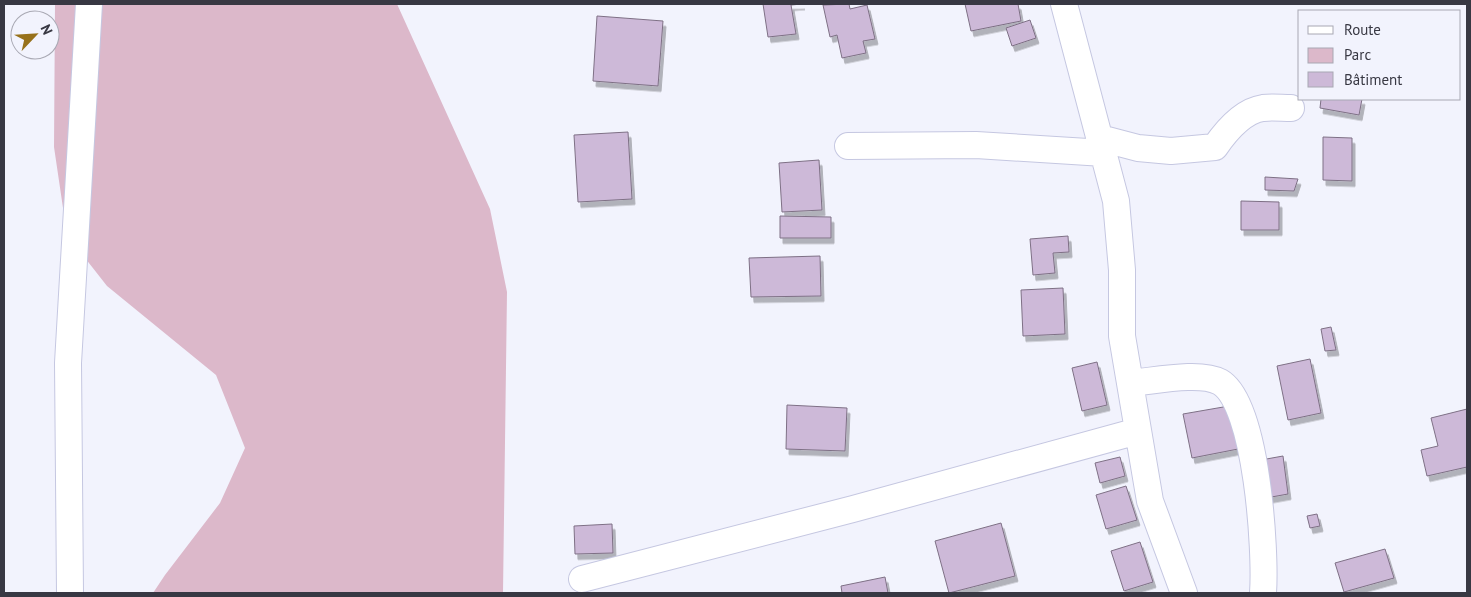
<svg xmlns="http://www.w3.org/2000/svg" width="1471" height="597" font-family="'PT Sans',sans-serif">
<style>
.green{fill:#dcb8ca}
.building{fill:#cdb9d8;stroke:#7e7085;filter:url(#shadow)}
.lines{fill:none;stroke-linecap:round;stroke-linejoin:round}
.minor-casing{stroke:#c5c7e1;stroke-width:28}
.minor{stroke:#fff;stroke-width:26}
</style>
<defs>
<filter id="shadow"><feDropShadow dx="3" dy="5.5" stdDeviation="0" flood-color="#0004"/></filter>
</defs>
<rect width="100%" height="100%" fill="#f2f3fd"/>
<path class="green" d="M55,4H397L490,209L507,292L503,593H153L165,575L220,503L245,448L216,375L107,286L67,235L54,147Z"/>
<path class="building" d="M763,4H802L791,5L796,34L768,37Z
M849,4L850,9L867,5L875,39L863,41L866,53L842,58L837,35L830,37L823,5Z
M965,4H1018L1021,21L971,31Z
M597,16L663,21L658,86L593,81Z
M1030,20L1036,38L1012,46L1006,28Z
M1321,99H1362L1359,115L1320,108Z
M628,132L632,199L578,202L574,135Z
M1323,137L1352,138V181L1323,180Z
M819,160L822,210L782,212L779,163Z
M1265,177L1298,179L1294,191L1265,190Z
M1241,201L1279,202V230H1241Z
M780,216L831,217V238H780Z
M1068,236L1069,252L1053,253L1055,273L1033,275L1030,239Z
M820,256L821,296L751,297L749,258Z
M1063,288L1065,334L1023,336L1021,290Z
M1331,327L1336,350L1325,351L1321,329Z
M1310,359L1321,413L1288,420L1277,366Z
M1097,362L1107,405L1082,411L1072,368Z
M787,405L847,408L845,451L786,449Z
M1229,406L1238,449L1192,458L1183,414Z
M1467,409V467L1427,476L1421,450L1438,446L1431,418Z
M1283,456L1288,494L1266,498L1261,460Z
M1120,457L1125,476L1100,483L1095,463Z
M1126,486L1137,520L1106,529L1096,495Z
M1317,514L1320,526L1310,528L1307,516Z
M1001,523L1015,576L949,593L935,541Z
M612,524L613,553L575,554L574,526Z
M1140,542L1153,582L1124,591L1111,551Z
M1385,549L1394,578L1344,592L1335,563Z
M885,577L888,593H842L841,586Z"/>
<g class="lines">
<defs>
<path id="minor" d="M1064,4L1116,201L1122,270V336L1150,501L1184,593
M1100,138L1138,148L1171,151L1215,147C1226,131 1243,111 1263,108C1272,107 1282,108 1291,108
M848,146L976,145L1104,153
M1130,383C1154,381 1200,371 1220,382C1257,403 1266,552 1263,593
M582,579L853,509L1138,431
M70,593L68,363L89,4"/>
</defs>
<use href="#minor" class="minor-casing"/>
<use href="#minor" class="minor"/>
</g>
<rect width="1471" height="597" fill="none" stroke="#383843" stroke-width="10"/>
<rect x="1298" y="10" width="162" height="90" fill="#f2f3fd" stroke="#a8a8b3"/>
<rect x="1308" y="26" width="25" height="8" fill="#ffffff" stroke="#a8a8b3"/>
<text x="1344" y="35" font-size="15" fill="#383843">Route</text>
<rect x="1308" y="48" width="25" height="15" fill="#dcb8ca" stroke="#a8a8b3"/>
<text x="1344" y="60" font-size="15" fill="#383843">Parc</text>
<rect x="1308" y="72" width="25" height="15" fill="#cdb9d8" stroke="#a8a8b3"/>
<text x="1344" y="85" font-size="15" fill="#383843">Bâtiment</text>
<g transform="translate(35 35) rotate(65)"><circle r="24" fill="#f2f3fd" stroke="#a8a8b3"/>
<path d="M0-4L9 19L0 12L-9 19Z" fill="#97711b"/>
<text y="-8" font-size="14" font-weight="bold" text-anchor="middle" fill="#383843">N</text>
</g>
</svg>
